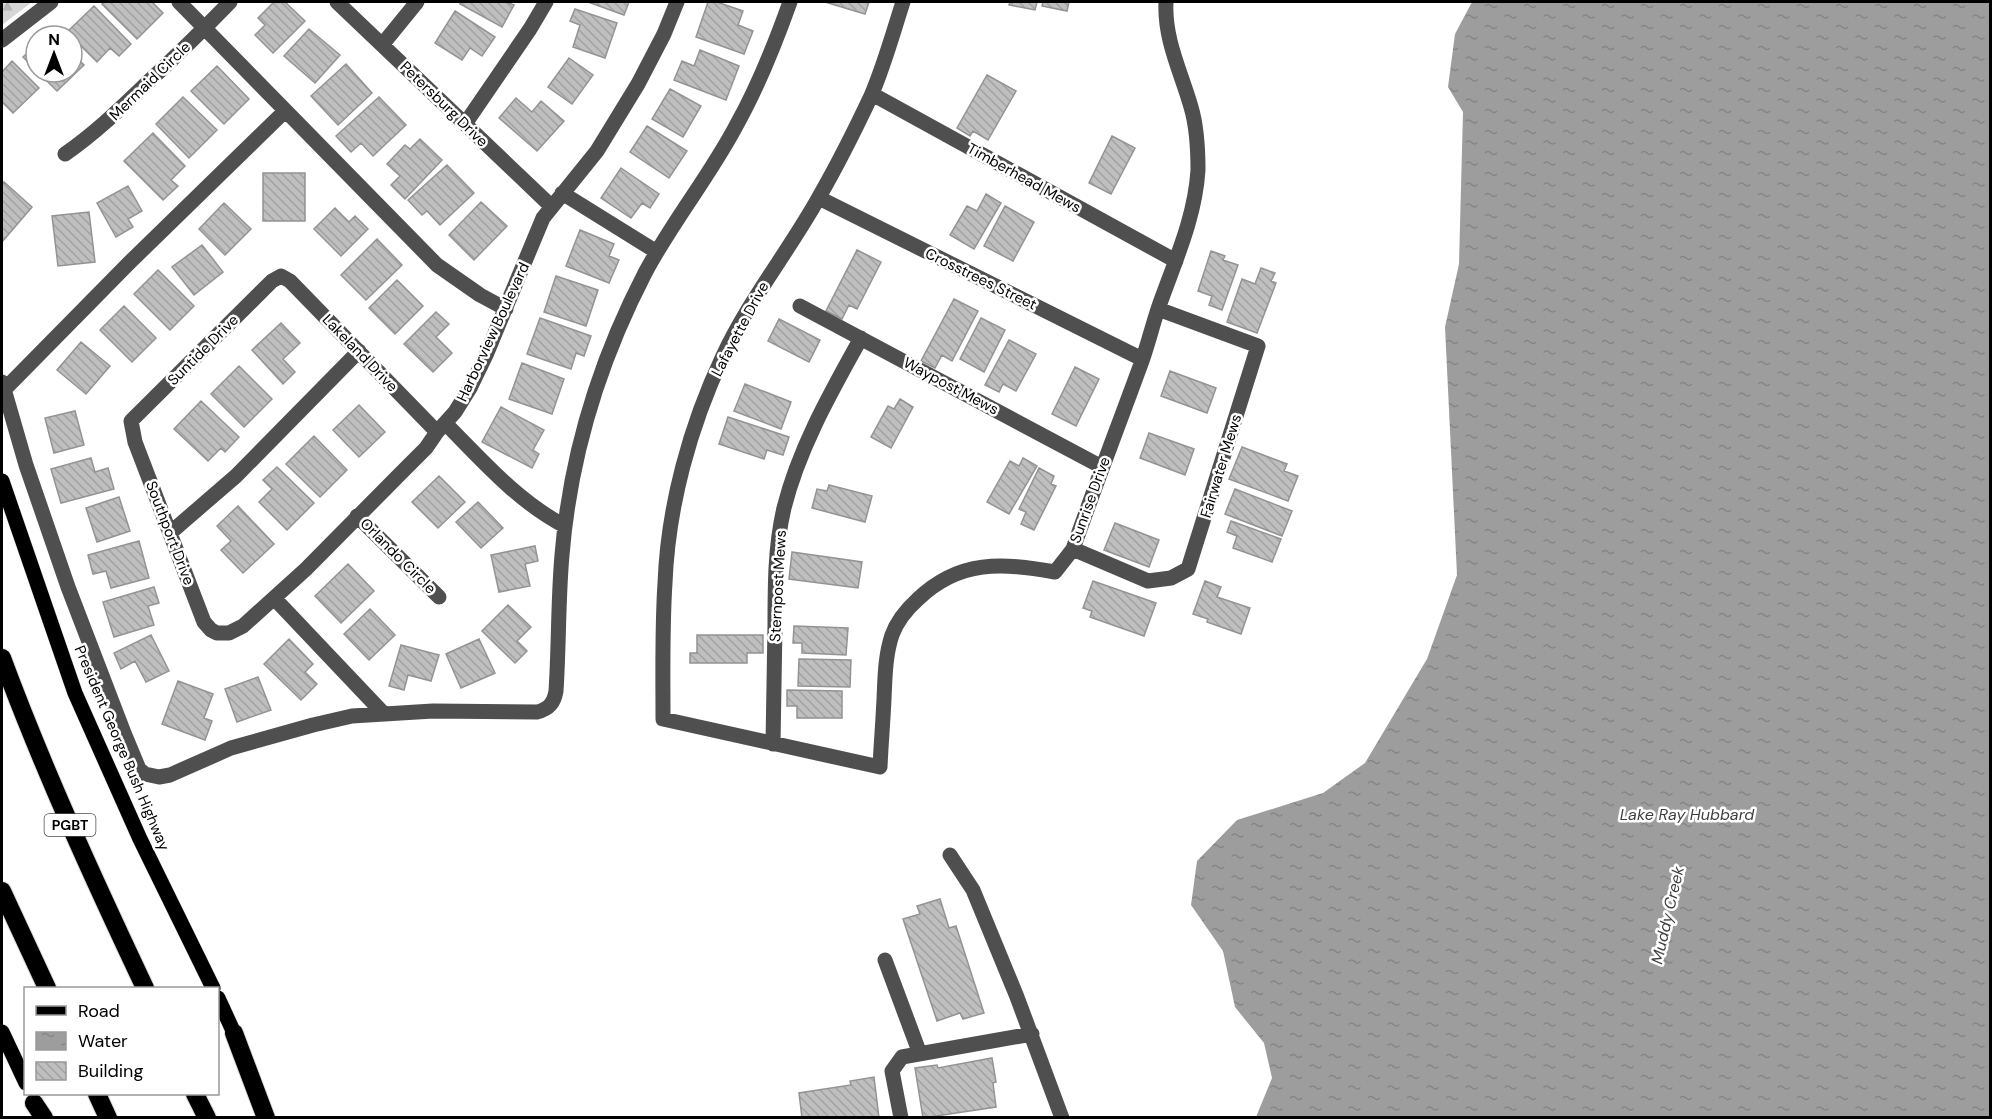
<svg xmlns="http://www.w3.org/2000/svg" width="1992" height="1119" font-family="'DM Sans',sans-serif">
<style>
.forest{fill:url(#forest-firs)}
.water{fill:url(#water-ripples)}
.building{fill:url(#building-back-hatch);stroke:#939393;stroke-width:1.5}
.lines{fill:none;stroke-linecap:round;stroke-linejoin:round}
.major-casing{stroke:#dbdbdb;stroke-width:16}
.highway-casing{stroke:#dbdbdb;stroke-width:20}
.minor{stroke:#4f4f4f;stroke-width:15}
.major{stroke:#000;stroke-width:15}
.highway{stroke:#000;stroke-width:18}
.labels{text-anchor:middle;stroke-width:5;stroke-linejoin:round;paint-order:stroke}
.shield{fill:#fff;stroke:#4c4c4c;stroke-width:1.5}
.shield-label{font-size:14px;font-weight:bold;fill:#000}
.street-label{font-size:15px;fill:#000;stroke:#fff}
.water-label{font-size:16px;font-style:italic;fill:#3e3e3e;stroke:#fff}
</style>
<defs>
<pattern id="forest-firs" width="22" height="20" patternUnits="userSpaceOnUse" patternTransform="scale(1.5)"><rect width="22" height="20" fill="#d6d6d6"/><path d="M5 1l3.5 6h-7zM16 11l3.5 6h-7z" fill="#b6b6b6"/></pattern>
<pattern id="water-ripples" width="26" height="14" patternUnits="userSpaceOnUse" patternTransform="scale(1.5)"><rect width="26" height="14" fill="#9d9d9d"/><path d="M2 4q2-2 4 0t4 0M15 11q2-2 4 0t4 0" fill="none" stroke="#858585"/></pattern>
<pattern id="building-back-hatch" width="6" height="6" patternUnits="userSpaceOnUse" patternTransform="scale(1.5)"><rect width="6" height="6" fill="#bfbfbf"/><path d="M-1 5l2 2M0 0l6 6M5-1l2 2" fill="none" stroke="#a2a2a2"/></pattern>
</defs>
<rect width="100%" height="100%" fill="#fff"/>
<path class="forest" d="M2,2H32L2,25Z"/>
<path class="water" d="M1472,2H1990V1117H1256L1272,1078L1264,1043L1235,1007L1223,951L1191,905L1197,861L1237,820L1323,793L1365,763L1427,659L1457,575L1445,327L1459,264L1463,112L1448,87L1455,34Z"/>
<path class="building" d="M105,2H152L163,13L137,39L102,4Z
M274,2H285L305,21L273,53L255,35L265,25L258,18Z
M461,2H506L514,5L502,27L460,4Z
M588,2H629L624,15Z
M708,2H717L743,11L738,25L753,31L744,54L696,37Z
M825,2H869L865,14Z
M1010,2H1037L1035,10L1009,5Z
M1043,2H1069L1067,11L1042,6Z
M94,6L131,44L119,56L110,48L97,62L67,32Z
M575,9L617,23L605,58L573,47L580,25L570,21Z
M455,11L495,37L482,56L470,48L462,60L435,43Z
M309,29L340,55L315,83L284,56Z
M36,45V70L23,57Z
M700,50L739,66L726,100L674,80L682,61L694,66Z
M72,53L84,65L57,91L38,72H72Z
M569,58L593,75L572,104L548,87Z
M12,61L39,88L13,113L2,102V72Z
M346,64L372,93L338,125L311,96Z
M217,66L249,99L224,124L191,91Z
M987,75L1016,91L988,140L973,131L970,136L957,128Z
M670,89L701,106L683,137L652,119Z
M183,97L217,130L189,158L156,124Z
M379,97L406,125L373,156L361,143L351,152L336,136Z
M516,98L532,112L541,101L564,121L537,151L499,118Z
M647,126L687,151L669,178L630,152Z
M153,133L185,166L171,180L178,186L163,200L124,161Z
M1112,136L1135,148L1111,194L1089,183Z
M420,139L442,160L405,199L391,185L400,176L387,164L405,145L410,149Z
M447,165L474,193L440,225L427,211L422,215L408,200Z
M621,168L659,194L650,208L642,203L631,218L601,198Z
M263,173H305V221H263Z
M4,182L32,207L2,242V185Z
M128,186L142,211L128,219L133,227L116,237L97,203Z
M986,194L1001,203L974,249L950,235L967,206L977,211Z
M481,202L507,226L474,260L449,235Z
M224,203L251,229L225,255L199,229Z
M1005,206L1034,222L1013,261L984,246Z
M335,208L349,222L355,216L368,229L341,256L314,229Z
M89,212L95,262L58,266L52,216Z
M580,230L614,244L609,256L619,260L609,283L566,266Z
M377,239L402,265L366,300L341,275Z
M202,245L223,272L194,295L172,267Z
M857,250L881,262L857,309L849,305L842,319L826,311Z
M1211,251L1225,256L1223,260L1238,265L1222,310L1209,305L1212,296L1198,291Z
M1261,268L1275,273L1271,281L1276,283L1257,333L1227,322L1242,279L1255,284Z
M158,270L194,306L170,330L134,294Z
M556,276L598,290L586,326L544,312Z
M397,280L423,306L395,334L369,308Z
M954,299L978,311L952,361L942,355L935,368L921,361Z
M124,306L156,338L132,362L100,330Z
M436,312L449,324L436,337L452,353L433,372L404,344Z
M540,318L591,336L584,356L576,353L571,369L527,354Z
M981,318L1005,330L984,372L960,359Z
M779,319L820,340L809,362L768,341Z
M281,323L300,343L283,359L295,372L283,384L252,350Z
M1009,340L1036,354L1016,391L1003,384L999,392L985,385Z
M81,342L110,366L86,394L57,370Z
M522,363L564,379L552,414L509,399Z
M239,366L272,399L244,427L211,394Z
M1075,367L1099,379L1076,426L1052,414Z
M1170,371L1216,388L1207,413L1161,396Z
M745,384L791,402L781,429L734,411Z
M900,399L913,407L891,448L871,437L888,406L894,409Z
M201,401L239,437L225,452L221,448L208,461L174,429Z
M359,405L385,432L359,457L333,430Z
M501,407L544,430L533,450L539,454L532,468L482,442Z
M75,411L84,445L54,453L45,418Z
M728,417L789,437L783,455L767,450L764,459L719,444Z
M1149,433L1194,449L1185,475L1140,458Z
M314,436L347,470L320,497L286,464Z
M1242,447L1287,464L1284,471L1298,476L1288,501L1229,479Z
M91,458L95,472L108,468L114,489L61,503L51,469Z
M1023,458L1037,466L1009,514L987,502L1010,461L1019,466Z
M277,467L314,503L287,530L259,502L272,489L263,480Z
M1039,468L1054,476L1051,484L1056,486L1034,530L1021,524L1026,512L1019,509Z
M439,476L465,502L438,528L412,502Z
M829,485L872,496L865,522L812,508L817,489L827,491Z
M1235,489L1292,511L1282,536L1225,514Z
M119,497L130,531L97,542L86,508Z
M478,502L503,528L481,548L456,522Z
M238,506L274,544L243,573L221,550L231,541L217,526Z
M1231,521L1281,539L1272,562L1233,548L1237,536L1227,532Z
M1115,523L1159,540L1149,567L1104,550Z
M139,541L149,578L111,588L106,571L93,574L88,555Z
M535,546L538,561L525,564L530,586L499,592L491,555Z
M792,552L862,562L858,588L789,579Z
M348,564L374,591L341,623L315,596Z
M1093,581L1156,603L1144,636L1090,617L1092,611L1083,608Z
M1205,581L1221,587L1217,597L1250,608L1241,634L1207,622L1208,619L1193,614Z
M154,587L159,603L148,606L154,625L114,637L103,602Z
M508,605L531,627L517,641L527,651L515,663L482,631Z
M370,609L395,635L369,660L344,634Z
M794,626L848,628L846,655L802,653V643H793Z
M151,635L169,671L146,682L135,661L121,669L114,653Z
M697,635H763V653H747V663H690V653H697Z
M289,639L313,664L305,672L317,684L301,700L264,664Z
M479,639L495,673L461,688L446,654Z
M401,645L439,655L431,681L408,675L404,690L389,686Z
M799,659L851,660L850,687L798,686Z
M258,677L271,710L237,722L225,689Z
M178,681L213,694L204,718L212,721L205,740L162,724Z
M787,690L842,691V718H797V706H787Z
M940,899L949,928L956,926L984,1013L963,1019L960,1013L937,1021L903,919L920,914L917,906Z
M992,1058L996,1082L993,1083L996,1107L923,1118L915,1068L937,1065L938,1068Z
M874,1077L879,1118H802L799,1093L851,1085L850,1081Z"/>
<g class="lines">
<defs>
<path id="major" d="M2,481L75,693L140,839L213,988
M218,998L234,1033
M2,1032L26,1083"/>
<path id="highway" d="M2,658C44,771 94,880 145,988
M2,891L47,988
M234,1033L266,1118
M97,1094L108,1118
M195,1094L207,1118
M34,1103L44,1118"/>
</defs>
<use href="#major" class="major-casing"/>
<use href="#highway" class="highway-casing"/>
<path class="minor" d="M179,2L437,265L480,295L506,309
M337,2L551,206
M903,2C893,33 884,66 871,96C855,130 838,164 819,197C789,251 749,300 723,356C690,426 668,506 665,583C662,628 663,674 663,719L880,767C881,744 883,722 884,699C885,678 885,656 892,635C897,621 907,609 918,599C960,559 1002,563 1055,572L1073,549C1095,486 1119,424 1142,361C1148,344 1152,327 1158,309C1174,263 1195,219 1198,170C1198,149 1197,127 1191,107C1181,72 1164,39 1166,2
M2,40L51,2
M382,45L417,2
M872,94L1176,261
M465,124L530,29L546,2
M65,154C94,134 119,110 145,85C174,58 203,30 230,2
M562,193L657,252
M819,198L1142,359
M800,306L1102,467
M2,382L26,465L68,587L124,733L139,769L145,774L159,777L170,775L231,748L313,725L352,716L433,711L537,712C549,709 554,703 556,691C559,646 558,600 562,555C570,457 600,360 645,273C672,222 709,177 736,126C758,87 775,44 790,2
M4,390L129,263L285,111
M445,423C482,460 518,502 565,526
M437,432L290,281L281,276L272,281L131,421L135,442L204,622L211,630L217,633H229L243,626L306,569L401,473L426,448L437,432L455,412L470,388L486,355L543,218L597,151L638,84L664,34L677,2
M357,516L439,597
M170,533L236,476L359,351
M1073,549L1148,581L1171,578L1188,569L1258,346L1158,309
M274,598L384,714
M773,744C774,704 774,665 775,625C775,586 775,546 784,508C799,448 831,392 861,338
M950,855L973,890L1017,997L1062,1118
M885,960L920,1054
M901,1118L892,1071L902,1057L1032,1034"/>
<use href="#major" class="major"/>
<use href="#highway" class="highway"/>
</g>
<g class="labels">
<rect class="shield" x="44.5" y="814" width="51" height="22" rx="4.5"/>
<g class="shield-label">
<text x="70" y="830">PGBT</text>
</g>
<g class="street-label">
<text transform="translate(150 81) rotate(-44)" y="5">Mermaid Circle</text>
<text transform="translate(444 104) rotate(44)" y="5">Petersburg Drive</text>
<text transform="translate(1024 178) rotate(29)" y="5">Timberhead Mews</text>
<text transform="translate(981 279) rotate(26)" y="5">Crosstrees Street</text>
<text transform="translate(740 329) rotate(-62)" y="5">Lafayette Drive</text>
<text transform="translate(493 332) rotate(-65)" y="5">Harborview Boulevard</text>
<text transform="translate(203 350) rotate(-45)" y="5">Suntide Drive</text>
<text transform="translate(360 353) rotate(46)" y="5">Lakeland Drive</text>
<text transform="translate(951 386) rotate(28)" y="5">Waypost Mews</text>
<text transform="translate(1221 466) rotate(-73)" y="5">Fairwater Mews</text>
<text transform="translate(1090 500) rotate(-70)" y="5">Sunrise Drive</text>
<text transform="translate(170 533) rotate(69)" y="5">Southport Drive</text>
<text transform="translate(398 556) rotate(45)" y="5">Orlando Circle</text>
<text transform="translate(778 586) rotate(-87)" y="5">Sternpost Mews</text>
<text transform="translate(122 748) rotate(67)" y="5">President George Bush Highway</text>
</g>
<g class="water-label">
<text x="1687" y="820">Lake Ray Hubbard</text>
<text transform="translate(1667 915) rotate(-77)" y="6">Muddy Creek</text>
</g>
</g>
<rect width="1992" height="1119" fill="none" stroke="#000000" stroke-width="6"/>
<rect x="24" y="987" width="195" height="108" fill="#ffffff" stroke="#999999" stroke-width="1.5"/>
<rect x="36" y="1006" width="30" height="9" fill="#000000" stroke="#999999" stroke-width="1.5"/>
<text x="78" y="1017" font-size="18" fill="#000000">Road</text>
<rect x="36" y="1032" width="30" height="18" fill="url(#water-ripples)" stroke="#999999" stroke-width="1.5"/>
<text x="78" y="1047" font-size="18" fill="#000000">Water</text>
<rect x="36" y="1062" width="30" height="18" fill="url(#building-back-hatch)" stroke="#999999" stroke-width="1.5"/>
<text x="78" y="1077" font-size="18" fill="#000000">Building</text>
<g transform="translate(54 54)"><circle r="28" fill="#ffffff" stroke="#999999" stroke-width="1.5"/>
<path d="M0-4.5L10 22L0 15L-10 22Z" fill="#000000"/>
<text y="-9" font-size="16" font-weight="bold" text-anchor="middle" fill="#000000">N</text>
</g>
</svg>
